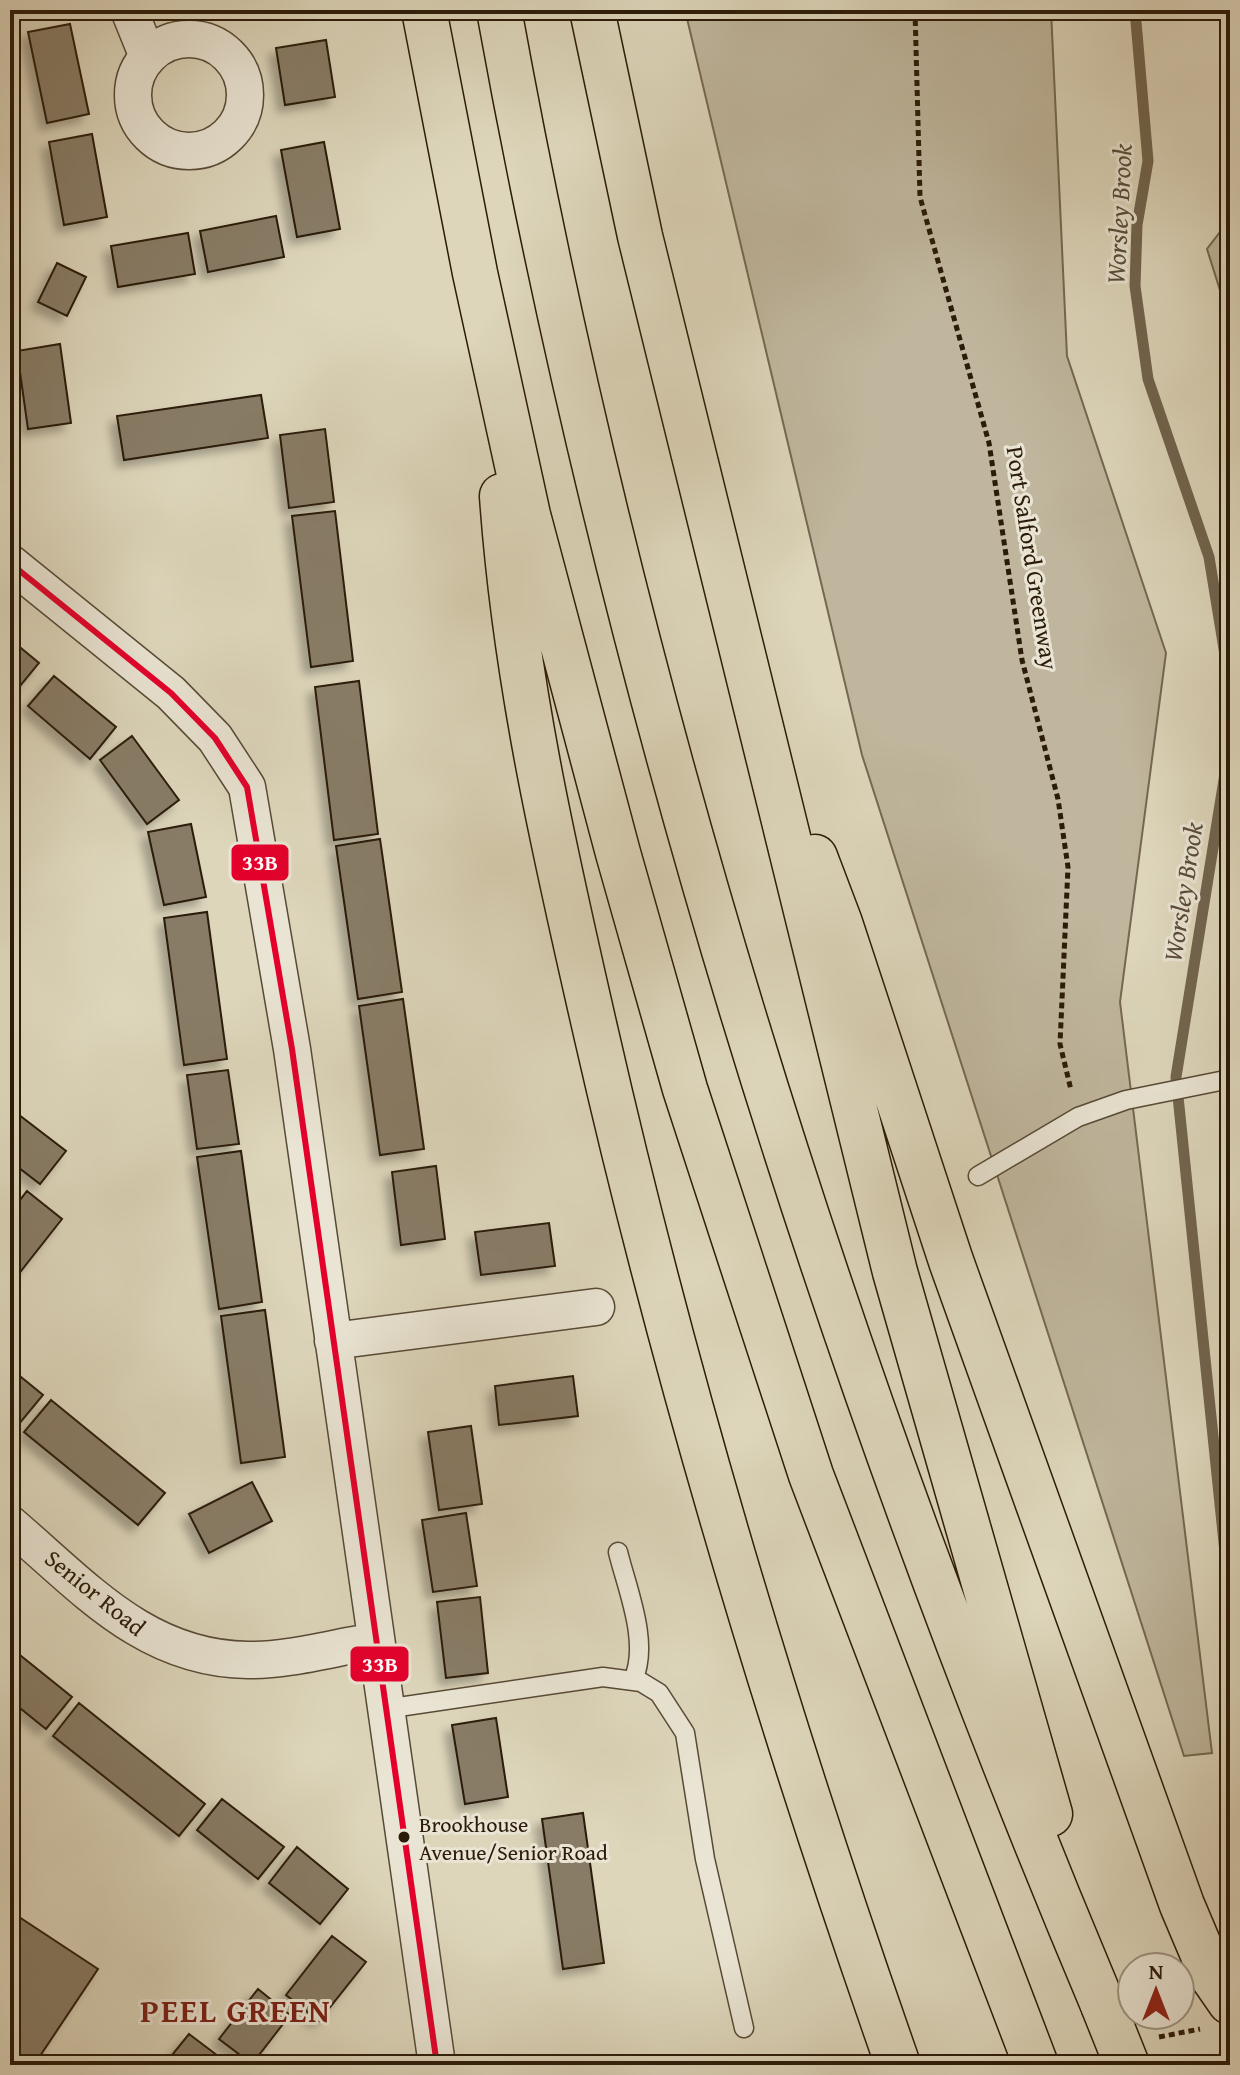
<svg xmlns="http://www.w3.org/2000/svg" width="1240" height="2075" font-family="'Gentium Book Plus',serif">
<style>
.green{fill:#bfb69d;stroke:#756853;stroke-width:2}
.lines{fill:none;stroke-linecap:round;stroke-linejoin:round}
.stream{stroke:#71654f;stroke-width:11}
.building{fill:#887c66;stroke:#2b1b09;stroke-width:2;filter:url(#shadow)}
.lane-casing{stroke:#584a36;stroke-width:21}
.street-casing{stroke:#584a36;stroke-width:39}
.highway-casing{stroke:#2b1b09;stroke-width:47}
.path{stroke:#2b1b09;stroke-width:5;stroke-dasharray:6 4;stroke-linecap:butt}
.lane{stroke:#e9e4d3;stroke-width:18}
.street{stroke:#e9e4d3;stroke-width:36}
.highway{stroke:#ddd6bb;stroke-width:44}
.highway-bridge-casing{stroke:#2b1b09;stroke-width:47;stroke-linecap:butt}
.highway-bridge{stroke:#ddd6bb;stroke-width:44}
.bus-1-casing{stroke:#e9e4d3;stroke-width:12}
.bus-1{stroke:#e4002b;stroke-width:6}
.bus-dot{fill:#2b1b09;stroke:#e9e4d3;stroke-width:3}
.labels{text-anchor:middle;stroke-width:6;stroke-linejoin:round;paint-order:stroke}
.bus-label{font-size:22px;fill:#2b1b09;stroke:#e9e4d3;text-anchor:start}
.street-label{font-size:24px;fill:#2b1b09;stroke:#e9e4d3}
.water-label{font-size:26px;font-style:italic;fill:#5a4c38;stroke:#e9e4d3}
.district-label{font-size:32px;font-weight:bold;letter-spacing:2px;fill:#7a1f14;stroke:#e9e4d3}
.line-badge{stroke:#e9e4d3;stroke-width:3}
.badge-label{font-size:22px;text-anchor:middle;font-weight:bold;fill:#fff}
</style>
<defs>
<filter id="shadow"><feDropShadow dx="-7" dy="7" stdDeviation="4" flood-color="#0004"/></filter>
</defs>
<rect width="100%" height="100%" fill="#ddd6bb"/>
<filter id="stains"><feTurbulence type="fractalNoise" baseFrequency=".0025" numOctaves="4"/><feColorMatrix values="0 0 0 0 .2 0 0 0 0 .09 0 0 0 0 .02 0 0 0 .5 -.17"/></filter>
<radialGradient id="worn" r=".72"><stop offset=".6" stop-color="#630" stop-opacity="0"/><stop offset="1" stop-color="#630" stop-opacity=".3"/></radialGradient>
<path class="green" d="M685,10H1051L1067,356L1166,653L1120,1002L1212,1753L1184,1756L862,755Z
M1230,219V322L1207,249Z"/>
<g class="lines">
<path class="stream" d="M1135,10L1148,161L1137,225L1135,286L1148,379L1209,557L1226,661L1228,755L1176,1077L1230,1601"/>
</g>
<path class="building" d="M70,24L89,114L47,123L28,32Z
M326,40L335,97L285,105L276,48Z
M92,134L107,217L64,225L49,142Z
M324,142L340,229L297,237L281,150Z
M276,216L284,257L208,272L200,231Z
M188,233L195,274L118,287L111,246Z
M57,263L86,277L67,316L38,302Z
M60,344L71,423L28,429L17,351Z
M261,395L268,438L124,460L117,416Z
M325,429L334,502L289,508L280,435Z
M335,511L353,661L311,667L292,516Z
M10,639L39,663L11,697L10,696Z
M54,676L116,727L90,759L28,706Z
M359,681L378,834L334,840L315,687Z
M132,736L179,800L147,824L100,760Z
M191,824L206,897L164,905L148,832Z
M380,839L402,992L358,999L336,846Z
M207,912L227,1059L184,1065L164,918Z
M403,999L424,1149L380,1155L359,1006Z
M228,1070L239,1144L197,1149L187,1075Z
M10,1108L66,1151L40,1184L10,1161Z
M241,1151L262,1302L219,1309L197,1157Z
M436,1166L445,1239L401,1245L392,1172Z
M27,1191L62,1219L10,1285V1213Z
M549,1223L555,1266L481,1275L475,1232Z
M265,1310L285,1457L241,1463L221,1316Z
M10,1368L43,1395L14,1430L10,1426Z
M573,1376L578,1416L499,1425L495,1386Z
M51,1400L165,1493L138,1525L24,1432Z
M471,1426L482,1504L439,1510L428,1432Z
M252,1482L272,1521L209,1553L189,1514Z
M466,1513L477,1586L433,1592L422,1520Z
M480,1597L488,1673L446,1678L437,1602Z
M10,1647L72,1697L46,1729L10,1700Z
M79,1703L205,1804L179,1836L53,1736Z
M496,1718L508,1797L465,1804L452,1725Z
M222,1799L284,1847L258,1879L197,1830Z
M583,1813L604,1963L563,1969L542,1819Z
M297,1847L348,1889L320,1924L269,1883Z
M10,1911L98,1969L34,2065H10Z
M332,1936L366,1962L319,2021L286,1995Z
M258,1989L290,2015L252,2064L219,2039Z
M189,2034L222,2059L218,2065H164Z"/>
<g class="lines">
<defs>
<path id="lane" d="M978,1176L1078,1117L1126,1100L1230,1079
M618,1552C627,1589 650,1643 633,1680
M385,1709L603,1677L641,1682L659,1693L685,1733L705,1859L744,2028"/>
<path id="street" d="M129,10L148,57
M133 95a56 56 0 1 1 112 0a56 56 0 1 1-112 0Z
M10,563L171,693L215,738L247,787L292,1049L437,2065
M333,1341L596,1307
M10,1524C84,1587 145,1659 248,1660C287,1661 336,1647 376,1641"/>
<path id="highway" d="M424,10L475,273L528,515L618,853L685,1089L811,1475L1036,2065
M499,10C623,695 833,1364 1103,2005
M592,10L640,236L895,1272L1050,1814
M502,496C515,681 555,854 596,1033C676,1384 779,1726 898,2065
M815,857L840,923L951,1261L1182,1905L1212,1976L1230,2002"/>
</defs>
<use href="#lane" class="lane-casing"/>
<use href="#street" class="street-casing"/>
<use href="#highway" class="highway-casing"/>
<path class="path" d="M915,10L920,197L989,443L1022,660L1058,799L1068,867L1060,1044L1071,1090
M1159,2037L1200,2029"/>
<use href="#lane" class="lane"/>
<use href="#street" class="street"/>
<use href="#highway" class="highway"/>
<defs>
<path id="highway-bridge" d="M1103,2005L1127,2065"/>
</defs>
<use href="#highway-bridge" class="highway-bridge-casing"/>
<use href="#highway-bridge" class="highway-bridge"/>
<defs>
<path id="bus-1" d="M10,563L171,693L215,738L247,787L292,1049L437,2065"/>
</defs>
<use href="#bus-1" class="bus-1-casing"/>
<use href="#bus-1" class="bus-1"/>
</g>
<circle class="bus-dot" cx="404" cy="1837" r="7"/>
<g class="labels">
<g class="bus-label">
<text x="419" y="1832">Brookhouse<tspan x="419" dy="28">Avenue/Senior Road</tspan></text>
</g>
<g class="street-label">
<text transform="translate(1032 558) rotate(81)" y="8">Port Salford Greenway</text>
<text transform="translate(95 1593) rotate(39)" y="8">Senior Road</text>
</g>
<g class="water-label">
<text transform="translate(1119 214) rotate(-87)" y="9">Worsley Brook</text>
<text transform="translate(1183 892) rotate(-81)" y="9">Worsley Brook</text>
</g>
<g class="district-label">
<text x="236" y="2022">PEEL GREEN</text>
</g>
</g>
<g class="line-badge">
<rect x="230" y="843" width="60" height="39" rx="8" fill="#e4002b"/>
<rect x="349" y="1645" width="61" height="38" rx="8" fill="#e4002b"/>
</g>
<g class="badge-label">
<text x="260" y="870">33B</text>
<text x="380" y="1672">33B</text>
</g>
<rect width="1240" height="2075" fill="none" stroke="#ddd6bb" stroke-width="40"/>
<rect x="12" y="12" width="1216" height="2051" fill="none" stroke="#2b1b09" stroke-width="4"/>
<rect x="20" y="20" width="1200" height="2035" fill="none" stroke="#2b1b09" stroke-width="2"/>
<g transform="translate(1156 1991)"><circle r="38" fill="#e9e4d3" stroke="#9d9482" stroke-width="2"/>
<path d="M0-6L14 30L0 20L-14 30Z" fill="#8f2418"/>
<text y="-12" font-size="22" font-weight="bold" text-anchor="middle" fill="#2b1b09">N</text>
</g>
<rect width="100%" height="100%" filter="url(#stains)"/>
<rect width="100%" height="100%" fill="url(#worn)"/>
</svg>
